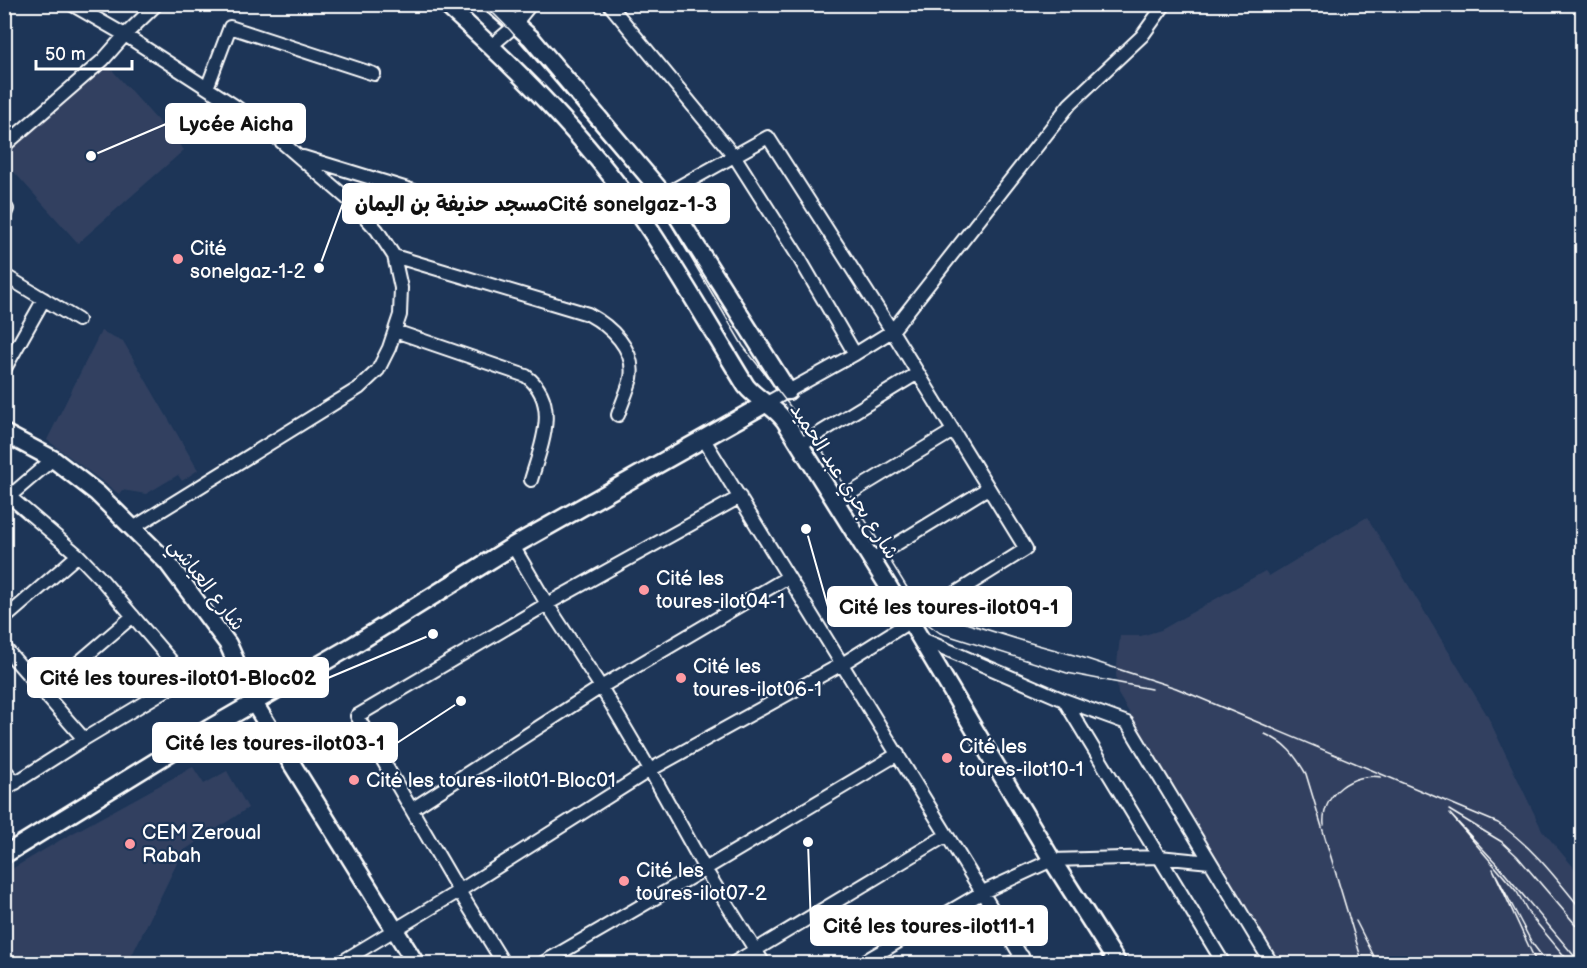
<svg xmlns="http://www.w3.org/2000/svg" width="1587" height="968" font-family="'Balsamiq Sans','Playpen Sans Arabic',sans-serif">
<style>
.built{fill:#314161}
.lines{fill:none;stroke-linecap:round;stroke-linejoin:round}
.street-casing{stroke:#fff;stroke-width:16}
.secondary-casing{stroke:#fff;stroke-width:21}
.street{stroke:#1d3557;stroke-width:12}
.secondary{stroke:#1d3557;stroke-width:16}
.tram{stroke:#fff;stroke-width:1.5}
.poi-dot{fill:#ff9aa2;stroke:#1d3557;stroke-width:2}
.labels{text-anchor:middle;stroke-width:4.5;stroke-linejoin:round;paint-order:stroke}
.poi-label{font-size:20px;fill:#fff;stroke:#1d3557;text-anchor:start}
.street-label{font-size:20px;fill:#fff;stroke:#1d3557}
.leader{fill:none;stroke:#fff;stroke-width:2}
.callout-dot{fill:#fff;stroke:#1d3557;stroke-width:2}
.callout{fill:#fff;stroke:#fff;stroke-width:2}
.callout-label{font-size:21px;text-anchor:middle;font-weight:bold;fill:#111}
</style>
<rect width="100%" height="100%" fill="#1d3557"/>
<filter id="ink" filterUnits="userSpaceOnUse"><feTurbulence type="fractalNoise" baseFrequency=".0167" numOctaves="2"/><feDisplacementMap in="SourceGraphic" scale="12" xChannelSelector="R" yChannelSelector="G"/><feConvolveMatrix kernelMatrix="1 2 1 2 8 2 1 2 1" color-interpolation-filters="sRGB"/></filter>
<g filter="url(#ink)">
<path class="built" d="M103,60L184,150L78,243L5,162V146Z
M101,331L123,341L198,470L182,481L178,475L146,494L122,490L119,494L47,440Z
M1367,517L1487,715L1542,830L1582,877V963H1280L1118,694L1116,674L1120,636H1141L1161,630L1265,571L1269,576Z
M193,767L204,784L227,771L248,808L183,851L128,963H5V873L64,838Z"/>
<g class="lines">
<defs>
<path id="street" d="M71,4L125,35L235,106L277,138L350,201L377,230L394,256L401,288L400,315L389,348L378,370L359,388L133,528
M609,4L735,157L798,256L855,354
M491,46L510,30L531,4
M207,88L230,27L374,74
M4,146L103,60L125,35L157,4
M303,157L414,191
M4,207L7,209L4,216
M394,256L588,314C610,326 636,349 631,378C628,390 622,403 618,415
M4,275L78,320
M395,331L526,376C561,402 541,446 531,480
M4,370L44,299
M765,404L855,354L892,331L1070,104L1142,36L1165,4
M703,438L1026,964
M800,445L918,373
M4,501L53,459
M836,502L953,431
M513,546L547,604L601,687L650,770L705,869L764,964
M872,559L988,488
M4,619L78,555
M920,638L1064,700L1127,723L1272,964
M4,647L84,739
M44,692L133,616
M1064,700L1224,964
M4,769L16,783
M4,790L84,739L183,680L172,662L102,580L78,555L10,497
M412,809L601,687L788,577
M338,964L459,891L650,770L842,664L1026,549L892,331L768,137L664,195L640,215
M504,964L459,891L357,716L547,604L740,497
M541,964L705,869L898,754
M732,964L947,835
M860,964L983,892L1052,860L1159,857L1210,862
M1010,964L1022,956"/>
<path id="secondary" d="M445,4C516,68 585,136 640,215C678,270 711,329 746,386C757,400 775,406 785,421L910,621L1052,860L1118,964
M492,4L531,38L664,195L788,391
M4,433L53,459L97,493L167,562L228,644L254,703L416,964
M4,855L210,728L352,646L513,546L765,404"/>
</defs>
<use href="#street" class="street-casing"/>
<use href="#secondary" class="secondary-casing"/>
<use href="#street" class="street"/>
<use href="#secondary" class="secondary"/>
<path class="tram" d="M484,4L510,30L658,202L743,346L814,437L911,594L927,611L1027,642L1081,657L1176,688L1498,823C1533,847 1556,878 1582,910
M906,596L918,617L940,633L1067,673L1151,689
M1265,734C1286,743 1295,755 1306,774L1363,964
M1449,810L1502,842L1517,856L1582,932
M1324,825C1321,794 1353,772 1381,777
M1356,921L1378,964
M1537,964L1493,869L1532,943L1548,964
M1571,964L1530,915L1517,892L1450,814L1496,863L1581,964"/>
</g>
</g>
<g class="poi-dot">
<circle cx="178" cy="259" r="6"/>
<circle cx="644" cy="590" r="6"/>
<circle cx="681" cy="678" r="6"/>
<circle cx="947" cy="758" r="6"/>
<circle cx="354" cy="780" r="6"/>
<circle cx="130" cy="844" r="6"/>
<circle cx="624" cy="881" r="6"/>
</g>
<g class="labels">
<g class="poi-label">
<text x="190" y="255">Cité<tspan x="190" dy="23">sonelgaz-1-2</tspan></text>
<text x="656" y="585">Cité les<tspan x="656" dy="23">toures-ilot04-1</tspan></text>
<text x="693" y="673">Cité les<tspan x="693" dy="23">toures-ilot06-1</tspan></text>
<text x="959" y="753">Cité les<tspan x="959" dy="23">toures-ilot10-1</tspan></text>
<text x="366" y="787">Cité les toures-ilot01-Bloc01</text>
<text x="142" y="839">CEM Zeroual<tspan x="142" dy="23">Rabah</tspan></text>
<text x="636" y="877">Cité les<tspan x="636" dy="23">toures-ilot07-2</tspan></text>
</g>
<g class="street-label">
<text transform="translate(845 481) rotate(57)" y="7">شارع بحري عبد الحميد</text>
<text transform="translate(207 584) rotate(52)" y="7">شارع العياشي</text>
</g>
</g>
<path class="leader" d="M91 156L166 124M319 268L343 203M806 529L828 607M433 634L328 678M461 701L397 743M808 842L811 926"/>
<g class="callout-dot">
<circle cx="91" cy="156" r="6"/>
<circle cx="319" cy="268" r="6"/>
<circle cx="806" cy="529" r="6"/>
<circle cx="433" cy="634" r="6"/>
<circle cx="461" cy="701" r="6"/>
<circle cx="808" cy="842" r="6"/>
</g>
<g class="callout">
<rect x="166" y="104" width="139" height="39" rx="6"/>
<rect x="343" y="184" width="386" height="39" rx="6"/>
<rect x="828" y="587" width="243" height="39" rx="6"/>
<rect x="28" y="658" width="300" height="39" rx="6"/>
<rect x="153" y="723" width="244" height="39" rx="6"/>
<rect x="811" y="906" width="236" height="39" rx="6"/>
</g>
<g class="callout-label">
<text x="236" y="131">Lycée Aicha</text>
<text x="536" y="211">مسجد حذيفة بن اليمانCité sonelgaz-1-3</text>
<text x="949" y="614">Cité les toures-ilot09-1</text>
<text x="178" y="685">Cité les toures-ilot01-Bloc02</text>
<text x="275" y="750">Cité les toures-ilot03-1</text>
<text x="929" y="933">Cité les toures-ilot11-1</text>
</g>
<rect width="1587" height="968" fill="none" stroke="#1d3557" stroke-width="24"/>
<rect x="12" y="12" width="1563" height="944" fill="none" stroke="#fff" stroke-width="2" filter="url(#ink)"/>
<path d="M36 60v9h96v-9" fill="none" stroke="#ffffff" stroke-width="3"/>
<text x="45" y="60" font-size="18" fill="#ffffff" stroke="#1d3557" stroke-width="4.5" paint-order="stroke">50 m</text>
</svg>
